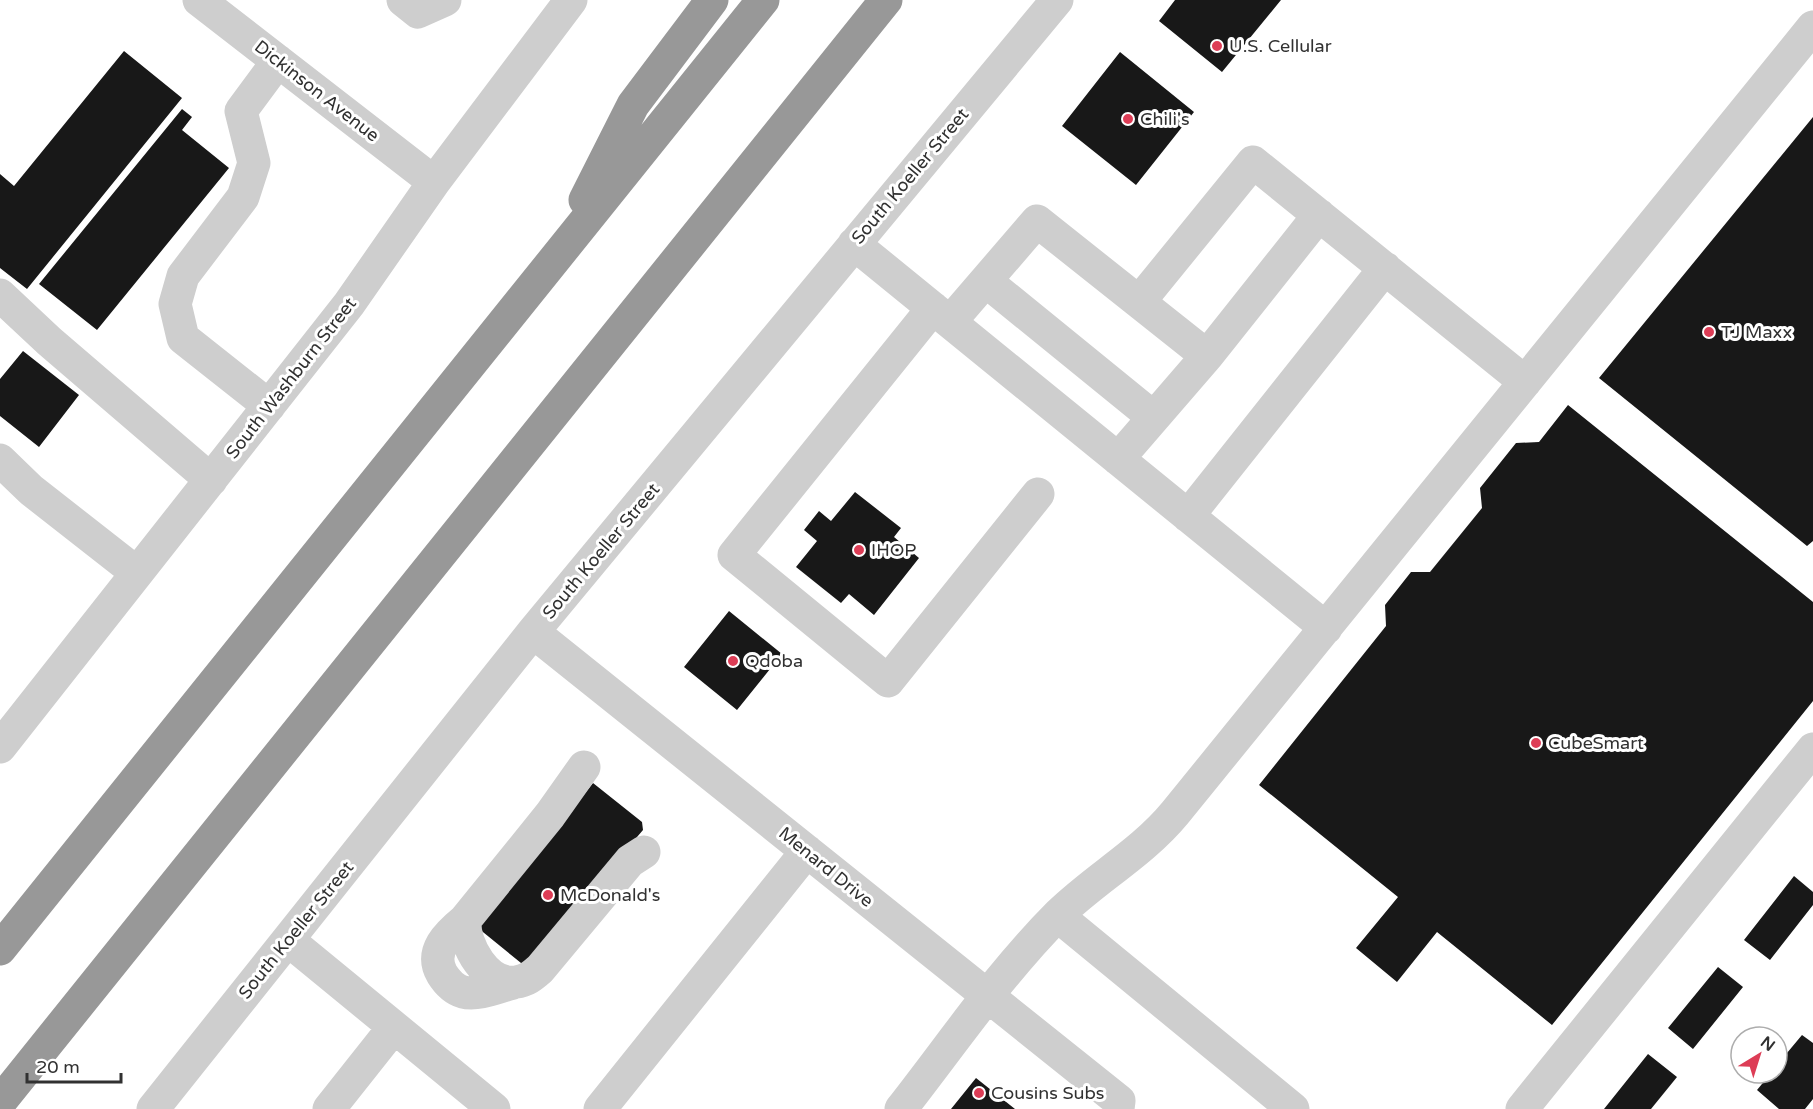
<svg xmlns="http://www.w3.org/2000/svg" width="1813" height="1109" font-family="'Varela Round',sans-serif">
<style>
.building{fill:#181818}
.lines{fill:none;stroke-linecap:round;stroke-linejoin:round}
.minor{stroke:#cecece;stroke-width:33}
.highway{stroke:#989898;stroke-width:33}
.poi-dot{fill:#dd3d56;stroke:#fff;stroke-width:2}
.labels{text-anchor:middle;stroke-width:6;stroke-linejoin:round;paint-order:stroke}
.poi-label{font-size:18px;fill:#313131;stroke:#fff;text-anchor:start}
.street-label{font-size:18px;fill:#313131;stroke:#fff}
</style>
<rect width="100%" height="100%" fill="#fff"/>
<path class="building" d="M1175,0H1281L1222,72L1159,21Z
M124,51L182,98L27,289L0,268V174L14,186Z
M1120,52L1194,112L1136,185L1062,126Z
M182,109L192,117L182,130L229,168L97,330L39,284Z
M1813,117V541L1807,546L1599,378Z
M23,351L79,395L39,447L0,416V379Z
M1568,405L1813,602V701L1552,1025L1437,932L1397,982L1356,948L1398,897L1259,785L1386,626L1385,605L1411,572H1430L1482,508L1480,488L1516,443L1539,442Z
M855,492L901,528L894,537L919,558L874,615L849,594L841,603L796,567L817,541L804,530L819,511L831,521Z
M729,611L782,654L737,710L684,667Z
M593,783L642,822L643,830L526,967L478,928Z
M1794,876L1813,892V905L1770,960L1744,940Z
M1718,967L1743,987L1693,1049L1668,1028Z
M1802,1035L1813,1043V1099L1805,1109H1779L1757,1090L1771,1073H1777V1065Z
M1648,1054L1677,1077L1651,1109H1604Z
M976,1078L1015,1109H951Z"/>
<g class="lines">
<path class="minor" d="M199,0L434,182
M403,0L418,12L445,0
M854,244L1326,628
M987,282L1153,417
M0,295L49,341L211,480
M1139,302L1253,162L1525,382
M933,308L734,555L888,681L1038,494
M950,322L1037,221L1207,356L1118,459
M1207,356L1319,215
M269,406L183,338L175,304L183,276L243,197L254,163L241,111L278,61
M0,460L31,490L137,573
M1188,516L1385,268
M533,632L1119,1101L1118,1109
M0,747L349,304L434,182L571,0
M584,767L550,815L465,920C463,945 487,986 516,982C526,981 532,976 540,969L630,861L644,852
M1058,916L1293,1109
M465,920C448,934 429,951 442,974C447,982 453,989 463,992C478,996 498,987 513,983
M288,940L494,1109
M153,1109L533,632L1057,0
M329,1109L394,1027
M600,1109L807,851
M901,1109C952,1044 1000,973 1059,914C1096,878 1142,853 1175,813L1813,27
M1522,1109L1813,749"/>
<path class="highway" d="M585,200L633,105L712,0
M0,949L763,0
M0,1102L886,0"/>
</g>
<g class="poi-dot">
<circle cx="1217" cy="46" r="6"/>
<circle cx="1128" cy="119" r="6"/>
<circle cx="1709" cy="332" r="6"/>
<circle cx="859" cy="550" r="6"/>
<circle cx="733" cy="661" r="6"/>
<circle cx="1536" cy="743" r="6"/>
<circle cx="548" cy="895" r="6"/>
<circle cx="979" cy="1093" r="6"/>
</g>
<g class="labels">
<g class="poi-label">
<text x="1229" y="52">U.S. Cellular</text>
<text x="1140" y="125">Chili's</text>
<text x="1721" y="338">TJ Maxx</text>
<text x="871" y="556">IHOP</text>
<text x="745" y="667">Qdoba</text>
<text x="1548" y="749">CubeSmart</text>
<text x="560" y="901">McDonald's</text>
<text x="991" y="1099">Cousins Subs</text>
</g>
<g class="street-label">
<text transform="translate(317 91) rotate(38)" y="6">Dickinson Avenue</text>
<text transform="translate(910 176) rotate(-50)" y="6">South Koeller Street</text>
<text transform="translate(291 378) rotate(-52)" y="6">South Washburn Street</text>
<text transform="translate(601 551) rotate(-50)" y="6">South Koeller Street</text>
<text transform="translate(826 867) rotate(39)" y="6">Menard Drive</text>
<text transform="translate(296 930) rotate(-51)" y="6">South Koeller Street</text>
</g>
</g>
<g transform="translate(1759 1055) rotate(38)"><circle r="28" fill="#ffffff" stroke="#adadad" stroke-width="1.5"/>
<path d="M0-4.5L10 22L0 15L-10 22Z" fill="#dd3d56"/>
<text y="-9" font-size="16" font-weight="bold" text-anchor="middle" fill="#313131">N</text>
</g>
<path d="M27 1073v9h94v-9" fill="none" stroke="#313131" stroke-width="3"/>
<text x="36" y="1073" font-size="18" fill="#313131" stroke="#ffffff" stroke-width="4.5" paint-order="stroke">20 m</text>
</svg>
